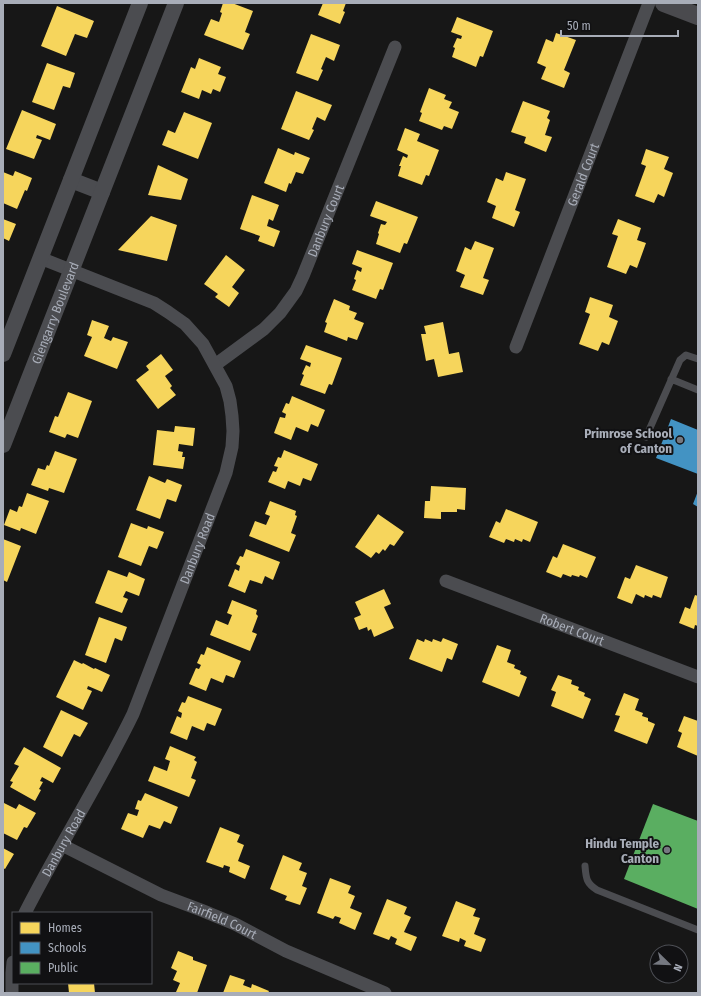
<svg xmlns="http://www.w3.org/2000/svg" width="701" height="996" font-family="'Fira Sans Condensed',sans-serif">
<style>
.homes{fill:#f6d55c}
.schools{fill:#4393c3}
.public{fill:#5aae61}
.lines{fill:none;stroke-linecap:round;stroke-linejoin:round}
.service{stroke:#4b4c50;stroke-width:7}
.minor{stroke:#4b4c50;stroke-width:13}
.tertiary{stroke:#4b4c50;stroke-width:16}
.secondary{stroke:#4a4a4e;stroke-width:18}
.poi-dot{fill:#757880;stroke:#111113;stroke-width:1.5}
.labels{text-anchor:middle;stroke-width:4;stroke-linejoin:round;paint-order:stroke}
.street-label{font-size:13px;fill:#a8adb8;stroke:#111113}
.poi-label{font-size:13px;font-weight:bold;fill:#a8adb8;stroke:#111113;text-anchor:end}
</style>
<rect width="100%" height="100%" fill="#171717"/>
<path class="homes" d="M223,3H232L253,11L245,32L250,34L243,50L204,35L211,19L219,22L222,13L220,12Z
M323,3H346L343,11L345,12L340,24L318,15Z
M57,6L94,21L87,38L75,34L66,56L41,46Z
M457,17L493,31L483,57L480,56L476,67L452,57L455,48L453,47L457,38L461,39L462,36L451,32Z
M556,33L576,40L564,70L570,73L564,88L541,79L546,67L537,63L546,39L553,42Z
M311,34L340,45L334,61L326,57L321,69L323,70L318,81L296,73Z
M199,58L221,67L218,74L226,77L220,92L213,89L211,94L202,90L199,99L181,92L191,67L195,69Z
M47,63L75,73L70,88L63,86L54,110L32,102Z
M429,88L446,95L444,99L452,102L449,108L459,112L452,129L444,126L442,130L419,121L422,113L420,112Z
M296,91L332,105L325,121L317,117L312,129L314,130L309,140L281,129Z
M523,101L550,111L547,118L550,120L545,135L552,137L546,152L524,143L526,137L511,132Z
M22,110L56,124L50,140L37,135L36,138L42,140L34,159L6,149Z
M184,112L212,123L198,159L162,145L168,130L175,133Z
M405,128L420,134L417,141L439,150L429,176L426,175L422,185L398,176L401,166H399L403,156L407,158L408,155L397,150Z
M278,148L294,155L295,152L310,158L303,174L296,172L291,184L289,183L286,192L264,183Z
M646,149L669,157L664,169L673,173L664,197L658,194L654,203L635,196L646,166L641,164Z
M158,165L188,179L181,200L148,195Z
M15,171L32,178L27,191L25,190L17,209L3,203V172L13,176Z
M506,172L526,179L515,210L520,212L514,227L492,218L496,206L487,202L496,178L503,181Z
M252,195L279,205L273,221L269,219L267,226L280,231L274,247L258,241L260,236L240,229Z
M376,201L418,217L407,244L404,243L400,253L376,244L379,234L378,233L381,224L385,225L387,222L370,216Z
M151,216L177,225L167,261L118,250Z
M3,219L16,224L9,241L3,238Z
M618,219L641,228L637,240L646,243L637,268L630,265L626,274L607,267L618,236L612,234Z
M475,241L494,248L483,278L489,280L483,295L460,287L465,275L456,271L465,247L471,250Z
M357,250L393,263L383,290L380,289L376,299L352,290L356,280L354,279L357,270L361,272L362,268L352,264Z
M226,255L245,270L232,287L239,293L229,307L215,297L218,294L204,284Z
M590,297L613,305L609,317L618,321L609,345L602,342L598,351L579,344L590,314L585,312Z
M334,299L350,306L349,310L357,313L354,319L364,323L357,340L348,337L347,341L324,332L327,323L325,322Z
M92,320L109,326L104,338L111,341L113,337L128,342L117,369L84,356L92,337L87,335Z
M443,322L449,354L459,352L463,372L438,377L434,359L426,361L421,334H426L424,326Z
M306,345L342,358L332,385L329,384L325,394L300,385L304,375L302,374L306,365L310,367L311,363L300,359Z
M161,354L173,370L165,376L172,386L170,388L176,395L158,409L136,380L149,370L146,366Z
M68,392L92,401L78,438L67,434L65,438L49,432L55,416L58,417Z
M292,396L325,410L318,427L311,424L308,432L296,427L291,440L274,433L280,417L285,418L286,414L282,412L286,403L289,404Z
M175,426L195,428L193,446L179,444L178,451L183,452L182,457H185L183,469L153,465L157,430L174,432Z
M284,450L318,464L311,481L303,478L300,486L288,481L285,489L268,482L273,471L276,472L278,467L274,466L278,457L281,458Z
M55,451L77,459L64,493L49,488L48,491L31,485L38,468L45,470L47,465L49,466Z
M149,476L165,483L167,479L182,485L176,502L167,499L160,519L136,510Z
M431,486L466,488L465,510L457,509V512H441V519L424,518L425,501H430Z
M27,493L49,501L36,534L21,528L20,531L4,525L10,509L17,512L19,506L22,507Z
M270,501L296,511L295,515L297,516L291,533L296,535L289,552L249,536L255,521L266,525L270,516L265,514Z
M506,509L538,522L530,542L523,539L522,542L515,539L514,542L506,539L504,543L489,537L496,521L500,523Z
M378,514L404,532L394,546L390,544L385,551L383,549L379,554L376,552L371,558L355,547Z
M131,523L147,529L148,526L164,532L157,549L149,546L141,566L118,557Z
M3,539L21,546L7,582L3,580Z
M563,544L596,557L587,578L580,575L579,577L572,575L571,577L563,574L561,578L546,572L553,556L557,558Z
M246,549L280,562L273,580L265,576L262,584L250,580L245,593L228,586L235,569L239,571L240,566L236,564L240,556L243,557Z
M636,565L668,577L661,598L653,595L652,598L645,595L644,598L636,594L632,604L617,598L625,577L630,579Z
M108,570L127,577L129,572L145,579L139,596L126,591L123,597L128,599L122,613L95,603Z
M384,589L391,604L384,607L394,628L374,637L371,629L368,631L367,627L359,630L354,618L361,615L355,602Z
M695,595L698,596V626L695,625L694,629L679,623L685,607L690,609Z
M232,600L257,610L256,614L258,616L252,632L257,634L250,651L210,635L216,620L228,625L232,615L227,613Z
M99,617L127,627L122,641L115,638L106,663L85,655Z
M443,638L458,644L452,660L447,658L442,672L409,659L417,639L424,642L425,639L432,642L433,639L441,642Z
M497,645L511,650L507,662L515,665L514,668L521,671L520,674L527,677L519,697L482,682Z
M207,647L241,661L234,678L226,675L223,683L211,678L206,691L189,684L196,668L199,669L201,665L197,663L201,654L204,655Z
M74,660L82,664L83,663L94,669L95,668L110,675L102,692L88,686L87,689L92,691L83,710L56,697Z
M558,675L572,680L571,684L579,687L578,690L585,693L584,696L591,699L583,719L551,706L556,692L551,690Z
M624,693L639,699L635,710L643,713L642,716L648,718V721L655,724L647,744L614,731L620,716L615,715Z
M188,696L222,709L215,726L207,723L204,731L192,726L187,740L170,733L177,716L181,718L182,713L178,711L182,702L185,703Z
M61,710L88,723L80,737L74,734L62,757L43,747Z
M684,716L698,721L697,725L698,726V756L677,747L682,733L678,731Z
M170,746L196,757L194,760L197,762L191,778L196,780L189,797L148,781L154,766L167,771L170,761L165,759Z
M24,747L61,768L53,783L42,777L40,781L43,782L39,789L41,790L35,801L10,787L13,782L10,781L19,766L14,764Z
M145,793L178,807L171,824L164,821L160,829L149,825L143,838L121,829L128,813L137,816L139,810L135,809L138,800L141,801Z
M4,803L16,809L19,804L36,813L27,828L24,827L17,840L3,833V805Z
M220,827L240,835L237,842L244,845L238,861L250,866L245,879L229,872L230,867L224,865L223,868L206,862Z
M3,848L14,854L5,869L3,868Z
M283,855L302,863L299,870L307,873L302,886L307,888L300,905L285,900L287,896L270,889Z
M330,878L351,886L348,893L355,896L350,908L362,913L355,930L339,923L341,918L335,916L333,919L317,913Z
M387,899L407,907L404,914L411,917L404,932L417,937L411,951L395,944L397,939L391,936L389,940L373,934Z
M456,901L476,909L473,916L480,918L474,934L486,939L481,952L464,946L466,941L460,938L459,942L442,936Z
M178,951L193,957V960L207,965L197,993H178L176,992L180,983L173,980L177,971L171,968Z
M230,975L245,980L243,985L251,988L252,984L269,991L268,993H223Z
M68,983H94L95,993H69Z"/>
<path class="schools" d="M671,419L698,430V474L656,458Z
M698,491V507L693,504Z"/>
<path class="public" d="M653,804L698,821V909L624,879Z"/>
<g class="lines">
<path class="service" d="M671,379L698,390
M646,437L680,360L686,355L698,359
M585,866C586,878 586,883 597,890L698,930"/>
<g class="minor">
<path id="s1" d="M516,347L649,3"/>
<path id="s2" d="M215,365L264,329L280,313L296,291L303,276L395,47"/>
<path id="s3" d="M446,581L698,677"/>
<path id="s4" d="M62,845L161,895L201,910L235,924L286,951L385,993"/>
<path id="s5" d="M25,913C59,846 100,782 133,714L226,473L232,447L233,431L232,416L230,401L226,386L203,344L185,324L168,312L154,303L40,258"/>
<path d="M12,993V973L13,962"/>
</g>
<g class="tertiary">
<path d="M71,180L102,192"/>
<path d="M3,354L140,3"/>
<path id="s6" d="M3,445L176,3"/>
</g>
<path class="secondary" d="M664,3L698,16"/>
</g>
<g class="poi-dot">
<circle cx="680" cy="440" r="4"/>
<circle cx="667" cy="850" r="4"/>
</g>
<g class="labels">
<g class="street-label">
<text dy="5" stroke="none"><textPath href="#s1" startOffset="185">Gerald Court</textPath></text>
<text dy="5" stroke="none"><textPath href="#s2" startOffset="187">Danbury Court</textPath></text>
<text dy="5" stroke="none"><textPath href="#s6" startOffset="142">Glengarry Boulevard</textPath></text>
<text dy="5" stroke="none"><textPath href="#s5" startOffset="404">Danbury Road</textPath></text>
<text dy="5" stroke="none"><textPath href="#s3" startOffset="135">Robert Court</textPath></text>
<text dy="5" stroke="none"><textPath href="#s5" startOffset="80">Danbury Road</textPath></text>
<text dy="5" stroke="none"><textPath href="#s4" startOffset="177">Fairfield Court</textPath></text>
</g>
<g class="poi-label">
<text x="672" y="438">Primrose School<tspan x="672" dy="15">of Canton</tspan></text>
<text x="659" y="848">Hindu Temple<tspan x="659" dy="15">Canton</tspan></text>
</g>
</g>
<rect width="701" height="996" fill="none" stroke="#a8adb8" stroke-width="8"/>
<rect x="12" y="912" width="140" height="72" fill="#111113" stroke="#4d4f55"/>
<rect x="20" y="922" width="20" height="12" fill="#f6d55c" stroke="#4d4f55"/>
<text x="48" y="932" font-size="12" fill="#a8adb8">Homes</text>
<rect x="20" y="942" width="20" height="12" fill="#4393c3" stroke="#4d4f55"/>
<text x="48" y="952" font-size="12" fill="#a8adb8">Schools</text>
<rect x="20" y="962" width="20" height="12" fill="#5aae61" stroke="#4d4f55"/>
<text x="48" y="972" font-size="12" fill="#a8adb8">Public</text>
<g transform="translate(669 964) rotate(113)"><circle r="19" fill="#111113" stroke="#4d4f55"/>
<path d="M0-3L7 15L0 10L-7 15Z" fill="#757880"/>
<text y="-6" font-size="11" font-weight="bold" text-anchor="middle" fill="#a8adb8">N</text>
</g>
<path d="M561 30v6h117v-6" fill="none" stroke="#a8adb8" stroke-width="2"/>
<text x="567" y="30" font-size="12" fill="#a8adb8" stroke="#111113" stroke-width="3" paint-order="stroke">50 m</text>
</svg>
